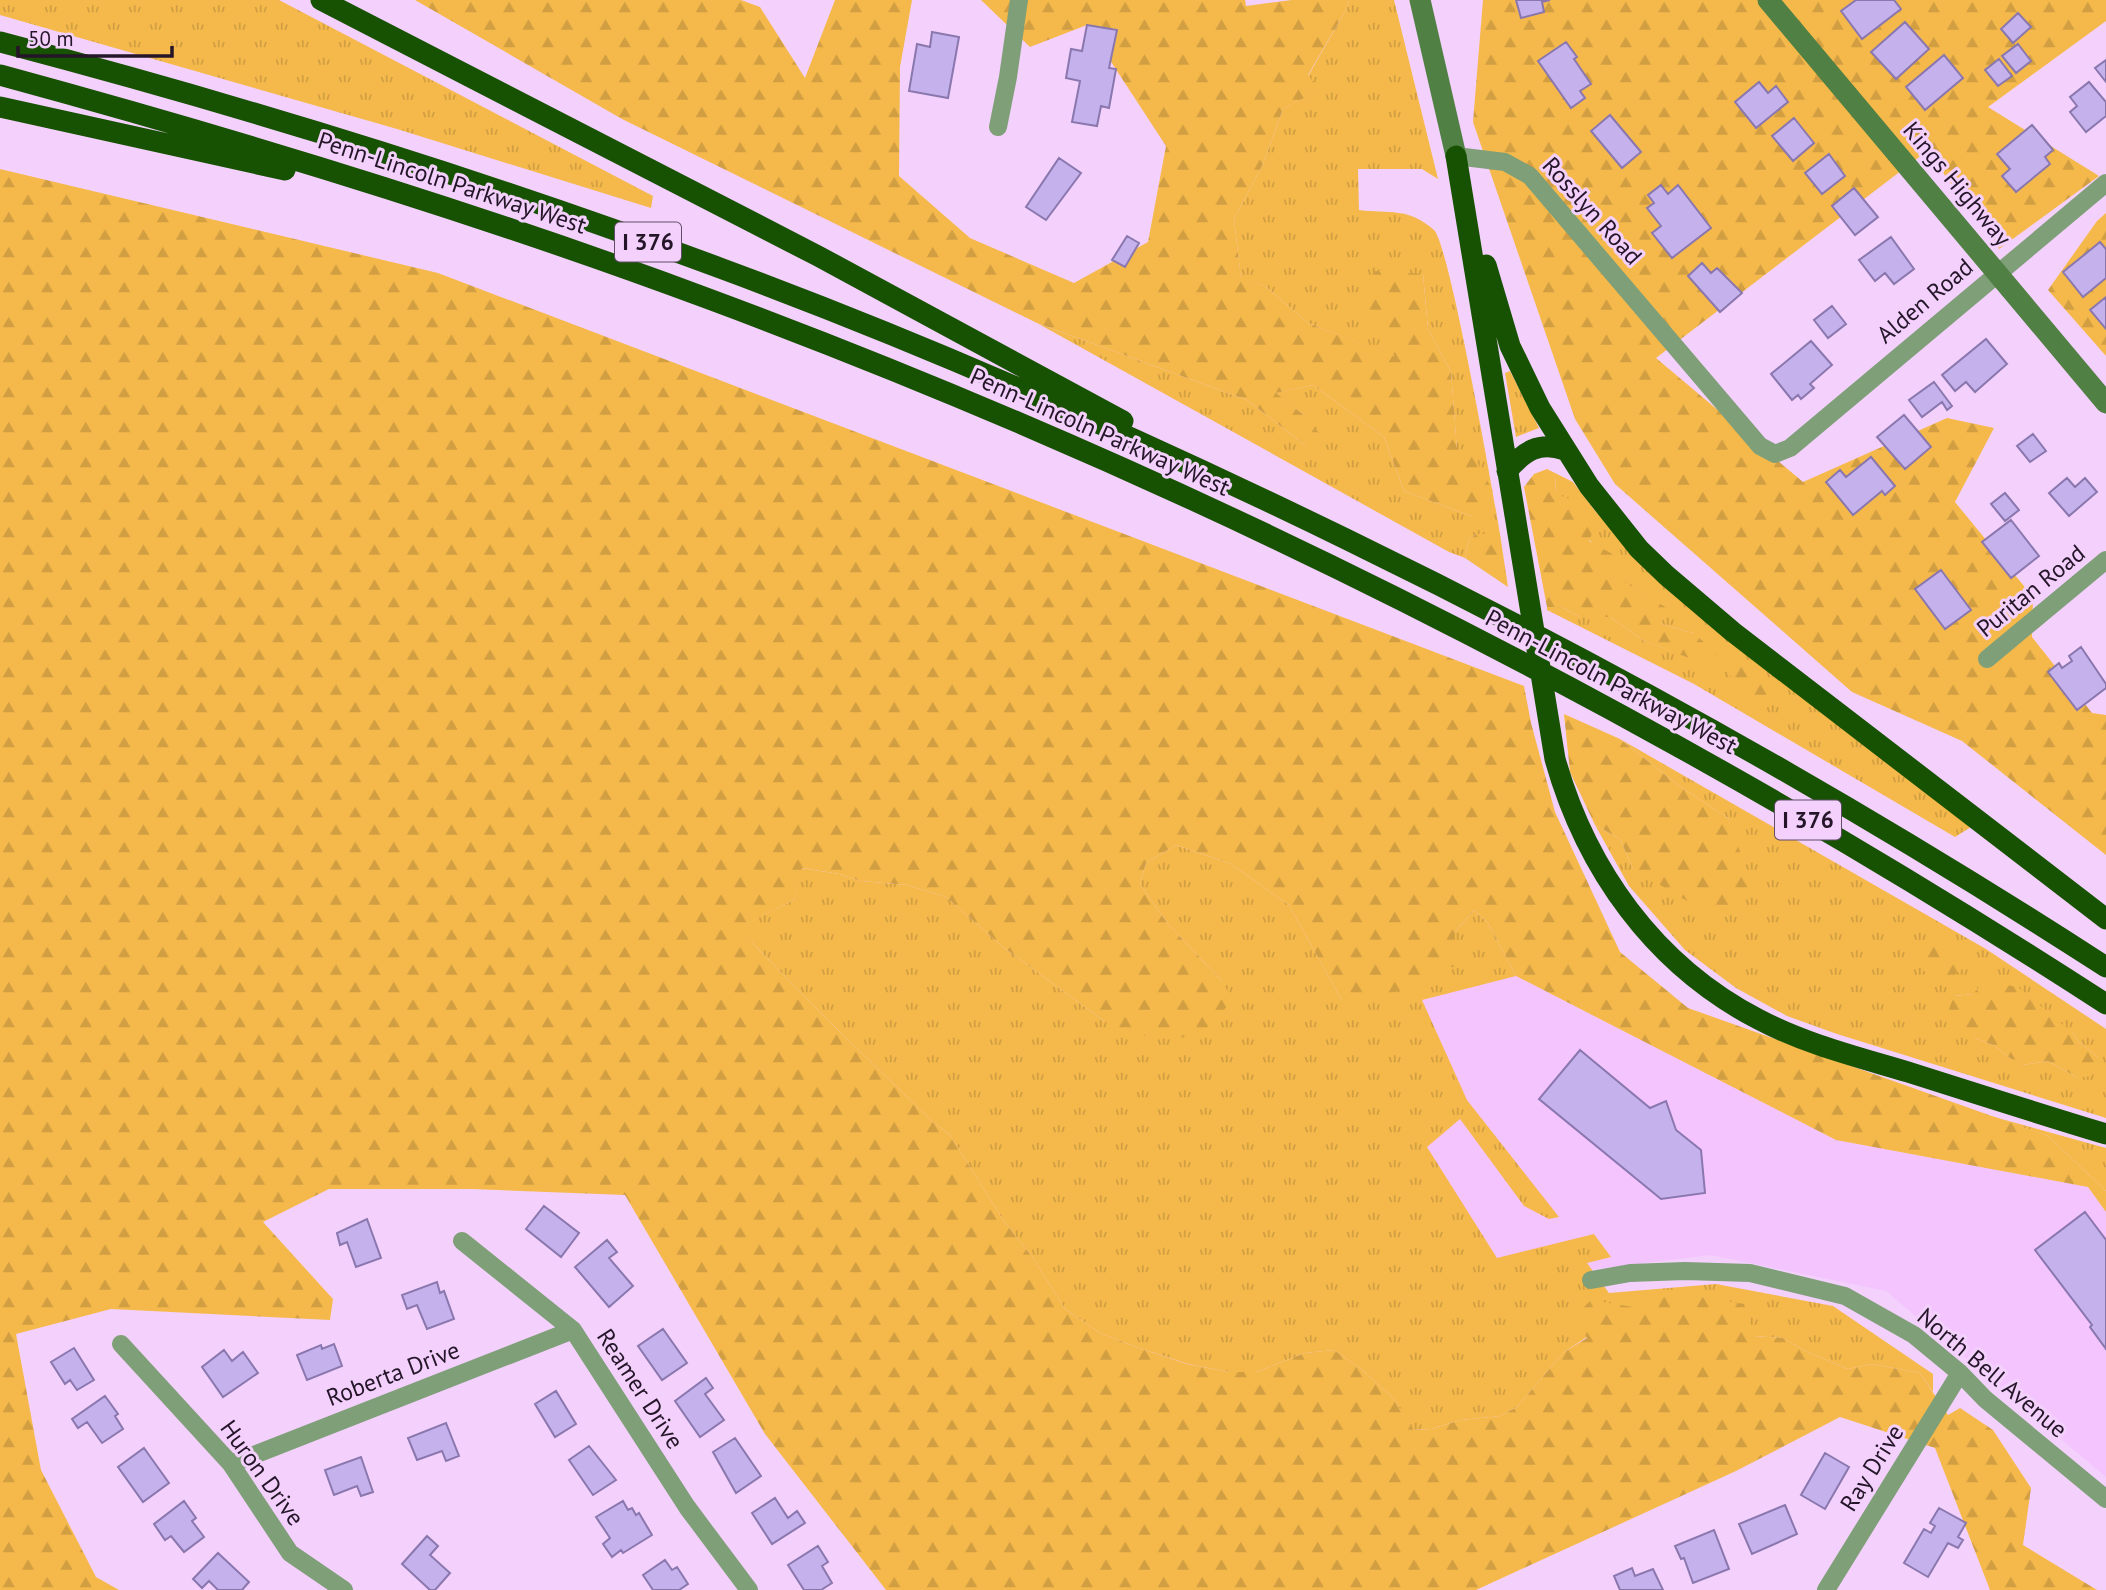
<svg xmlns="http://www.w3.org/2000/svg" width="2106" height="1590" font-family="'PT Sans',sans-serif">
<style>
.built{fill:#f4c4ff}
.grass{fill:url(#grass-tufts);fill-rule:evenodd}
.forest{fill:url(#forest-firs)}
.building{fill:#c5b2ed;stroke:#8a77ae;stroke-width:2}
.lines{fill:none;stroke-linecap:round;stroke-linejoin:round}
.street{stroke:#7f9f78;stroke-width:18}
.secondary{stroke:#508044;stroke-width:21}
.highway{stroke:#175102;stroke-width:21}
.labels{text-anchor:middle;stroke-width:6;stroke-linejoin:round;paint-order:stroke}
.shield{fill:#f3d1fc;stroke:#624d68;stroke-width:2}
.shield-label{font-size:23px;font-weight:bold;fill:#241528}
.street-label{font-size:24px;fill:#241528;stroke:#f3d1fc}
</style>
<defs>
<pattern id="grass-tufts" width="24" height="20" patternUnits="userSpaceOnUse" patternTransform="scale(1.75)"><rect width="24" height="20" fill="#f5b94b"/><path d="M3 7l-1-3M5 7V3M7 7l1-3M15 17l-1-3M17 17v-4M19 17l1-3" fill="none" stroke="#d29e42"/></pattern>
<pattern id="forest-firs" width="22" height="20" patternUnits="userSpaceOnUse" patternTransform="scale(1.75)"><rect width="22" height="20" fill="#f5b94b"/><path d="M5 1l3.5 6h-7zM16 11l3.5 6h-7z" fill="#d29e42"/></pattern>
</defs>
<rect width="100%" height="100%" fill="#f3d1fc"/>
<path class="built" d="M1516,976L1836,1140L2088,1187L2106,1212V1477L1886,1291L1711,1255L1547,1275L1462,1281L1302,1003Z"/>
<path class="grass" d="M0,0H279L653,196L651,208L397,129L0,15Z
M1349,0H1394L1438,179L1422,169H1358L1359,210C1390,214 1408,207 1434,230C1449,243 1494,497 1500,534H1476L1469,540L1465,558L1449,552L1037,323L1247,400L1306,446L1305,416L1275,393L1313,385L1384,437L1404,491L1471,516L1457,450L1451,372L1428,329L1423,274L1396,358L1308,323L1265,286L1241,279L1234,219L1263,164L1283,109L1318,90L1308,76L1346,10Z
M1510,371L1539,428L1516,437L1505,373Z
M1547,469L1573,482L1596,512L1971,827L1955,837L1694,684L1547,610V607H1561L1580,617H1610L1644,641L1713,666L1693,633L1661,624L1666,608L1618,579L1556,494L1555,476Z
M1620,739L1986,949L2106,1029V1118L1837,1034L1787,1016L1736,988L1685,950L1629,886L1595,825L1620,839L1633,869L1735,842L1728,818L1678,785ZM1973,994L2073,1033L2079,1042L2098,1057L2078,1078L2048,1061L2023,1065L2018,1059H2011L1995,1046L1975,1038L1954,996Z
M1176,845L1231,864L1289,905L1341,999L1455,932L1474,910L1488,923L1516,976L1422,1000L1467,1100L1559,1217L1549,1219L1524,1206L1460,1119L1427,1147L1497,1258L1594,1234L1611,1257L1587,1263L1609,1293L1716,1284L1833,1306L1933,1374V1392L1920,1373L1872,1364L1848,1369L1805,1351L1783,1338L1753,1336L1633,1307L1564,1352L1517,1407L1500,1416L1461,1420L1431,1429L1412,1430L1394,1399L1361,1369L1334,1350L1305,1353L1256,1372H1229L1188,1364L1136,1347L1100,1333L1065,1309L1033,1258L1003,1220L950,1135L933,1122L840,1032L754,945L745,924L794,900L801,868L839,874L861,881L907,885L946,897L1003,947L1104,1021L1222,981L1168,924L1140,884L1146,863Z
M1987,1115L2106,1148V1191L2048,1136Z"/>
<path class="forest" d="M415,0H741L760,7L805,78L835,0H912L900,67L899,176L970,238L1074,283L1148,242L1166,146L1087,25L1030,47L981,0H1245L1246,6L1292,0H1349L1346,10L1308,75L1319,90L1283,109L1263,164L1234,219L1241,278L1265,286L1308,323L1395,357L1363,303L1375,271L1423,274L1428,329L1451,372L1457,449L1470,450L1493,491L1471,516L1404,491L1384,437L1313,385L1276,393L1305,416L1324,439L1306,446L1247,400L1037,323L622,119Z
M1483,0H2106V21L1988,107L2099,176L1999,249L1927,151L1656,358L1803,482L1947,418L1994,428L1955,502L2033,597L2032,637L2092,713L2106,715V855L1962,741L1852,692L1615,484L1575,419L1473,122Z
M0,169L438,273L1524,686L1531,723L1555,812L1620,952L1688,1008L2048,1136L2106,1191V1212L2088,1187L1836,1140L1516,976L1488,923L1474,910L1455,932L1454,967L1434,968L1416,989L1341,999L1289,905L1231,864L1176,845L1146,863L1140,884L1168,924L1222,981L1232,999L1213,1025L1186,1037L1166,1039L1133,1034L1104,1021L1003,947L946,897L907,885L861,881L839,874L802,868L794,900L746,924L754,945L840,1032L933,1122L950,1135L1003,1220L1033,1258L1065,1309L1100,1333L1136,1347L1187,1364L1229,1372H1256L1305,1353L1334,1350L1361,1369L1394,1399L1413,1430L1431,1429L1461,1420L1500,1416L1517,1407L1564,1352L1587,1338L1574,1317L1591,1300L1633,1307L1645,1297L1686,1294L1744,1304L1754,1336L1783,1338L1805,1351L1848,1369L1872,1364L1920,1373L1948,1415L1960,1408L1993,1430L2031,1488L2023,1545L2097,1590H1990L1935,1448L1840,1417L1736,1471L1476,1590H886L765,1434L625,1195L472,1189H329L263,1222L333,1299L330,1320L111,1309L16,1334L41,1470L96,1577L119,1590H0Z
M2106,213V356L2048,290L2097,221Z
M1547,469L1555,475L1556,494L1584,504L1596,524L1589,541L1614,555L1620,570L1619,579L1667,608L1661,624L1693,633L1716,652L1713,667L1644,641L1610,617H1580L1561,607H1547L1524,487L1534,474Z
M1476,534H1500L1508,587L1465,558L1469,540Z
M1745,664C1749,668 1753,675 1758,678C1769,685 1775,687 1777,701L1766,708L1734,691L1729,670Z
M1564,714L1620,739L1678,785L1728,818L1751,882L1743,897L1716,918L1633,869L1620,839L1595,825L1570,772Z
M1933,946H1952L1965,967L1952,977L1942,973L1932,978L1920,967Z
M1984,981L2018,987L2073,1033L2079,1042L2098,1057L2091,1076L2078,1078L2048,1061L2023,1065L2018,1060L2011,1059L1995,1046L1975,1038L1949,1009L1954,996L1973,994Z"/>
<path class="building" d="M1516,0H1550L1542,2L1544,12L1521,18Z
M1856,0H1894L1901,9L1862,39L1841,11Z
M2018,13L2031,27L2013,43L2001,29Z
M1905,22L1929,49L1896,79L1871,52Z
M1087,25L1117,30L1109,68L1116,69L1109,108L1101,106L1097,126L1072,122L1080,81L1066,78L1071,49L1082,51Z
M932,32L959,37L948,98L909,91L917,44L930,47Z
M1566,42L1577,57L1574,59L1591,84L1580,91L1585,98L1571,108L1538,61Z
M2018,44L2031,61L2016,73L2002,56Z
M1944,55L1963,78L1925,110L1906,87Z
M1999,59L2012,76L1998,86L1985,70Z
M2106,60V82L2095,68Z
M1759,82L1768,93L1776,86L1788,102L1756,128L1735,102Z
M2089,82L2106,102V116L2086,132L2070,112L2077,106L2070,97Z
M1610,115L1641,152L1622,168L1591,131Z
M1794,118L1814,143L1793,161L1772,136Z
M2032,125L2053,150L2045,157L2050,164L2016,192L2002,176L2010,169L1997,154Z
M1829,154L1845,176L1822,194L1805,173Z
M1059,158L1081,173L1046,220L1026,207Z
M1661,185L1668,194L1678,185L1711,228L1672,258L1652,233L1661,226L1647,208L1654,203L1648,195Z
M1854,188L1878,217L1855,235L1832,206Z
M1127,236L1139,243L1125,267L1112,260Z
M1891,237L1914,269L1894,284L1885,273L1875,281L1859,260Z
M2100,242L2106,249V278L2083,297L2063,272Z
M1702,263L1711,273L1717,268L1742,293L1720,312L1688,276Z
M2106,297V329L2090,310Z
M1832,306L1846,324L1828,338L1814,320Z
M1986,339L2007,364L1975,392L1966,382L1955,391L1942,375Z
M1811,341L1832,365L1810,384L1814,388L1801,399L1798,395L1792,400L1771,374Z
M1934,382L1952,406L1947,410L1942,402L1922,417L1909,400Z
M1904,415L1931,447L1905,469L1877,437Z
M2033,434L2046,451L2030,462L2017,446Z
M1871,457L1895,486L1885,495L1882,491L1853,515L1826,482L1840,470L1846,477Z
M2067,478L2075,487L2085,478L2097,492L2069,516L2049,493Z
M2005,493L2019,510L2005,521L1991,504Z
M2011,520L2039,556L2011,578L1982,542Z
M1941,570L1971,610L1945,629L1915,589Z
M2081,647L2106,684V688L2077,710L2048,672L2059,663L2062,668L2072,661L2069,656Z
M1580,1050L1650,1108L1666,1101L1676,1130L1701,1150L1705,1193L1661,1199L1539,1099Z
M544,1206L579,1233L561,1257L526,1229Z
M2085,1212L2106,1240V1349L2090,1327L2092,1325L2035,1250Z
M367,1219L381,1258L356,1267L347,1242L340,1245L337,1233Z
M607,1240L617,1252L609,1258L633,1286L609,1307L575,1267Z
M437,1282L440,1293L444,1291L454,1319L427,1329L417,1305L407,1309L402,1295Z
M663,1329L687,1363L662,1380L638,1346Z
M334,1344L342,1366L307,1380L297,1355L321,1345L322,1349Z
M74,1348L94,1380L77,1390L70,1380L65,1384L51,1362Z
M224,1350L232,1361L243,1352L258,1373L223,1397L202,1367Z
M706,1378L713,1388L705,1394L724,1420L700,1437L675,1401Z
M556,1391L576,1424L555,1437L535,1404Z
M105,1396L118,1414L115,1416L123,1429L102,1443L87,1422L78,1428L72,1419Z
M446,1423L459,1456L446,1461L442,1451L417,1460L408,1438Z
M735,1438L761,1476L736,1493L713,1452Z
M589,1446L616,1480L593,1495L569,1460Z
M144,1448L169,1483L143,1502L118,1467Z
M1825,1453L1849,1467L1825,1509L1801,1495Z
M361,1457L373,1492L361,1496L357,1486L334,1495L325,1470Z
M775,1498L788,1518L797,1511L805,1523L772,1544L752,1513Z
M184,1501L196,1518L192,1521L204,1537L184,1552L171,1536L165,1540L154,1524Z
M623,1501L628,1510L632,1508L636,1515L639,1513L652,1535L623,1553L621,1550L612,1557L603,1544L610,1538L596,1517Z
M1785,1505L1797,1534L1752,1554L1739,1524Z
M1939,1508L1966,1523L1958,1537L1963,1540L1958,1548L1948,1543L1928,1577L1904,1563L1924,1529L1931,1533L1935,1526L1930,1523Z
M1714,1530L1729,1569L1693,1583L1684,1558L1681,1559L1675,1546Z
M427,1536L438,1546L430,1555L450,1573L435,1590H430L402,1564Z
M818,1546L828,1562L822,1566L832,1583L821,1590H804L788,1565Z
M218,1553L249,1582L242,1590H218L209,1581L202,1588L193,1579Z
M665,1560L672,1570L677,1567L688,1584L679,1590H653L643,1575Z
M1632,1568L1635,1576L1653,1569L1663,1590H1620L1614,1576Z"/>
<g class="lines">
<path class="street" d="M998,127L1008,77L1019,0
M1456,156L1505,162L1530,176L1760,446L1775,454L1790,448L2106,183
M1987,659L2106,560
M462,1241L573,1330L687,1507L749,1590
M1591,1280L1630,1273L1685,1271L1750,1273L1845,1296L1914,1335L1960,1373L1985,1399L2106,1499
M121,1344L231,1464L290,1553L344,1590
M231,1464L573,1330
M1826,1590L1960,1373"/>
<path class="secondary" d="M1420,0L1456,156
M1768,0L2106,403"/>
<path class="highway" d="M321,0L818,256L1123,421
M0,42C243,106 484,180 720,268C934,347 1143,440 1348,540C1609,667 1862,809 2106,967
M0,75C239,140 476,212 709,299C1199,481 1668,720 2106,1004
M0,107L285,170
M1456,156L1555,759C1586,869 1654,965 1758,1019C1805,1044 1858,1057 1908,1072C1974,1093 2040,1114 2106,1134
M1486,265L1510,346L1540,408L1589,486L1639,549L1666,575L1733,632L2106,919
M1507,471C1524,451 1539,441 1565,450"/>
</g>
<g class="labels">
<g class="shield">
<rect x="615" y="222.5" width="66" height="39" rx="5"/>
<rect x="1775" y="800.5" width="66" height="39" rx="5"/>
</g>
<g class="shield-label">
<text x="648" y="250">I 376</text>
<text x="1808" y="828">I 376</text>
</g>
<g class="street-label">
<text transform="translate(452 183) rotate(18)" y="8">Penn-Lincoln Parkway West</text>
<text transform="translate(1957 184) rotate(50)" y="8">Kings Highway</text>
<text transform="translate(1592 211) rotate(48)" y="8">Rosslyn Road</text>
<text transform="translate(1925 301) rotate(-40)" y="8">Alden Road</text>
<text transform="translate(1100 432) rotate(24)" y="8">Penn-Lincoln Parkway West</text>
<text transform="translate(2031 591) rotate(-39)" y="8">Puritan Road</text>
<text transform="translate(1611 682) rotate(28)" y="8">Penn-Lincoln Parkway West</text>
<text transform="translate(1992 1373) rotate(40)" y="8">North Bell Avenue</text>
<text transform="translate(393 1374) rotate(-21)" y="8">Roberta Drive</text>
<text transform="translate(640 1389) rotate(57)" y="8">Reamer Drive</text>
<text transform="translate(1872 1468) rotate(-58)" y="8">Ray Drive</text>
<text transform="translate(262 1473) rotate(54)" y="8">Huron Drive</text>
</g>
</g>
<path d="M18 46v10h154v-10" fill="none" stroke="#241528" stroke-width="3.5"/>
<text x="28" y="46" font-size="21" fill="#241528" stroke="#f3d1fc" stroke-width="5" paint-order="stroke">50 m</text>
</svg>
